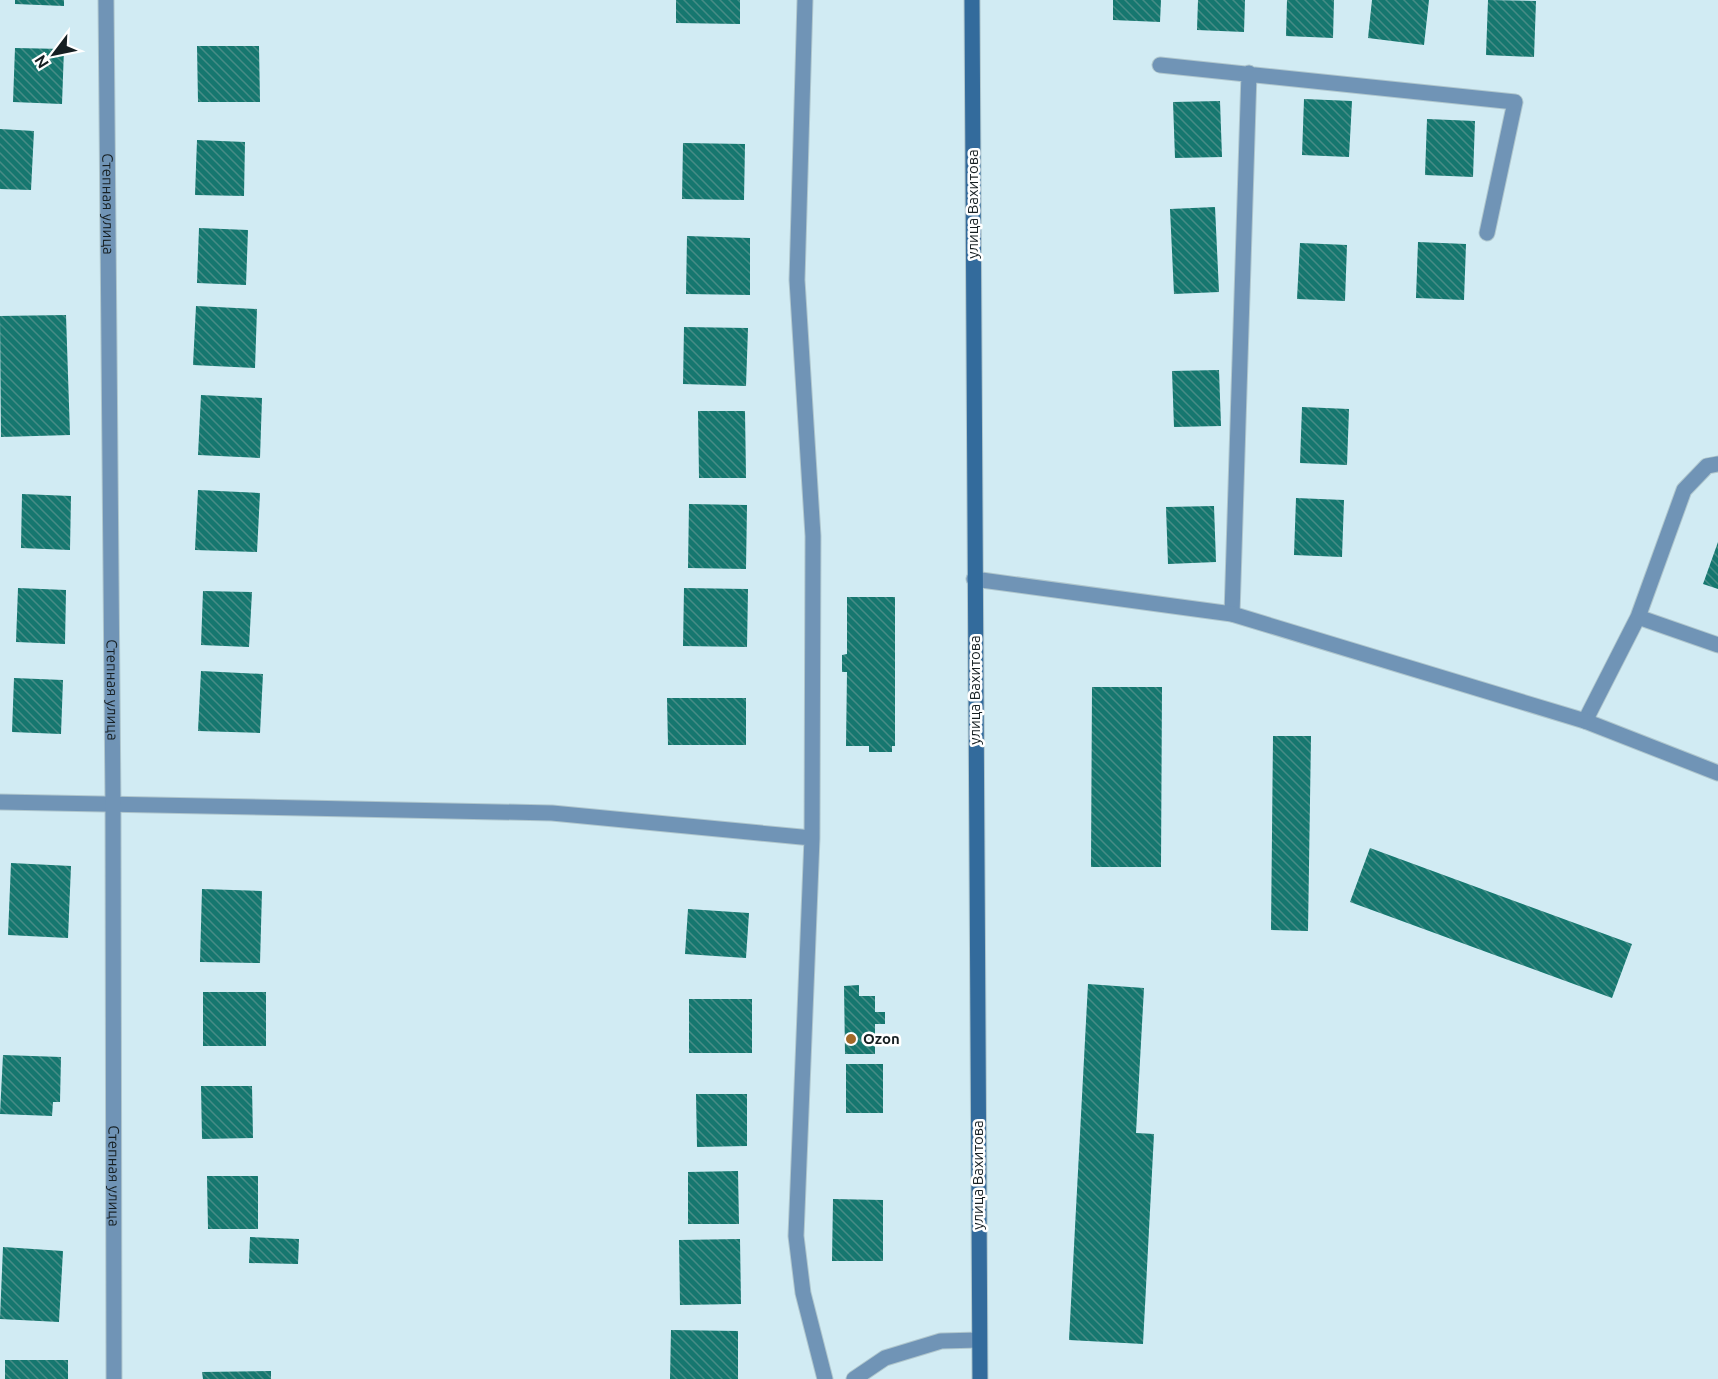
<svg xmlns="http://www.w3.org/2000/svg" width="1718" height="1379" font-family="Ubuntu,sans-serif">
<style>
.building{fill:url(#building-back-hatch)}
.lines{fill:none;stroke-linecap:round;stroke-linejoin:round}
.service-casing{stroke:#afc6cd;stroke-width:17}
.minor-casing{stroke:#afc6cd;stroke-width:17}
.secondary-casing{stroke:#afc6cd;stroke-width:17}
.service{stroke:#7094b6;stroke-width:15}
.minor{stroke:#7094b6;stroke-width:15}
.secondary{stroke:#336b9c;stroke-width:15}
.poi-dot{fill:#a26827;stroke:#fff;stroke-width:2}
.labels{text-anchor:middle;stroke-width:5;stroke-linejoin:round;paint-order:stroke}
.street-label{font-size:15px;fill:#161f22;stroke:#fff}
.poi-label{font-size:15px;font-weight:bold;fill:#161f22;stroke:#fff;text-anchor:start}
</style>
<defs>
<pattern id="building-back-hatch" width="6" height="6" patternUnits="userSpaceOnUse" patternTransform="scale(1.5)"><rect width="6" height="6" fill="#16776f"/><path d="M-1 5l2 2M0 0l6 6M5-1l2 2" fill="none" stroke="#478c86"/></pattern>
</defs>
<rect width="100%" height="100%" fill="#d1ebf3"/>
<path class="building" d="M15,0H64V6L15,4Z
M676,0H740V24L676,23Z
M1113,0H1161L1160,22L1113,20Z
M1198,0H1245L1244,32L1197,30Z
M1287,0H1334L1333,38L1286,36Z
M1372,0H1429L1424,45L1368,38Z
M1488,0L1536,1L1534,57L1486,55Z
M197,46H259L260,102H198Z
M15,48L64,49L62,104L13,102Z
M1304,99L1352,101L1349,157L1302,155Z
M1220,101L1222,157L1175,158L1173,102Z
M1427,119L1475,121L1473,177L1425,175Z
M0,129L34,131L31,190L0,189Z
M197,140L245,142L244,196L195,195Z
M683,143L745,144L744,200L682,199Z
M1215,207L1219,292L1174,294L1170,209Z
M199,228L248,230L246,285L197,283Z
M687,236L750,238V295L686,294Z
M1418,242L1466,244L1464,300L1416,298Z
M1300,243L1347,245L1345,301L1297,299Z
M196,306L257,309L255,368L193,365Z
M66,315L70,435L1,437L0,316Z
M684,327L748,328L746,386L683,384Z
M1219,370L1221,426L1174,427L1172,371Z
M201,395L262,398L260,458L198,455Z
M1302,407L1349,409L1347,465L1300,463Z
M698,411H745L746,478H699Z
M198,490L260,493L257,552L195,550Z
M22,494L71,496L70,550L21,548Z
M1296,498L1344,500L1342,557L1294,555Z
M689,504L747,505L746,569L688,568Z
M1214,506L1216,562L1168,564L1166,507Z
M1718,542V589L1703,584Z
M18,588L66,590L65,644L16,642Z
M684,588L748,589L747,647L683,646Z
M203,591L252,592L249,647L201,645Z
M847,597H895V746H892V752H869V746H846L847,672H842V655L847,654Z
M201,671L263,674L260,733L198,731Z
M14,678L63,680L61,734L12,732Z
M1092,687H1162L1161,867H1091Z
M667,698H746V745H668Z
M1273,736H1311L1308,931L1271,930Z
M1370,848L1632,944L1612,998L1350,902Z
M11,863L71,866L68,938L8,935Z
M202,889L262,891L260,963L200,962Z
M688,909L749,913L746,958L685,954Z
M1088,984L1144,988L1136,1133L1154,1134L1143,1344L1069,1340Z
M859,985V996H875V1012H885V1024H875V1054H845L844,986Z
M203,992H266V1046H203Z
M689,999H752V1053H689Z
M3,1055L61,1057L60,1102H53L52,1116L0,1114Z
M846,1064H883V1113H846Z
M201,1086H252L253,1138L202,1139Z
M696,1094H747V1146L697,1147Z
M738,1171L739,1224H688V1172Z
M207,1176H258V1229H208Z
M833,1199L883,1200V1261H832Z
M250,1237L299,1239L298,1264L249,1263Z
M740,1239L741,1304L680,1305L679,1240Z
M3,1247L63,1251L59,1322L0,1319Z
M671,1330L738,1331V1379H670Z
M5,1360H68V1379H5Z
M271,1371V1379H203L202,1372Z"/>
<g class="lines">
<defs>
<path id="service" d="M805,0L797,280L813,536L812,838L796,1236L803,1293L825,1379
M1160,65L1515,102L1487,233
M1232,614L1249,73
M1638,617L1684,490L1707,466L1718,464
M1585,721L1638,617L1718,645
M0,802L552,813L812,838
M854,1379L885,1358L941,1341L979,1340"/>
<g id="minor">
<path id="s1" d="M106,0L113,805L114,1379"/>
<path d="M974,579L1232,614L1585,721L1718,773"/>
</g>
<path id="secondary" d="M972,0L980,1379"/>
</defs>
<use href="#service" class="service-casing"/>
<use href="#minor" class="minor-casing"/>
<use href="#secondary" class="secondary-casing"/>
<use href="#service" class="service"/>
<use href="#minor" class="minor"/>
<use href="#secondary" class="secondary"/>
</g>
<circle class="poi-dot" cx="851" cy="1039" r="6"/>
<g class="labels">
<g class="street-label">
<text dy="5" stroke="none"><textPath href="#s1" startOffset="204">Степная улица</textPath></text>
<text transform="translate(973 204) rotate(-90)" y="5">улица Вахитова</text>
<text dy="5" stroke="none"><textPath href="#s1" startOffset="690">Степная улица</textPath></text>
<text transform="translate(975 690) rotate(-90)" y="5">улица Вахитова</text>
<text dy="5" stroke="none"><textPath href="#s1" startOffset="1176">Степная улица</textPath></text>
<text transform="translate(978 1175) rotate(-90)" y="5">улица Вахитова</text>
</g>
<g class="poi-label">
<text x="863" y="1044">Ozon</text>
</g>
</g>
<g transform="translate(54 54) rotate(238)" stroke="#ffffff" stroke-width="4.5" paint-order="stroke">
<path d="M0-4.5L10 22L0 15L-10 22Z" fill="#161f22"/>
<text y="-9" font-size="16" font-weight="bold" text-anchor="middle" fill="#161f22">N</text>
</g>
</svg>
